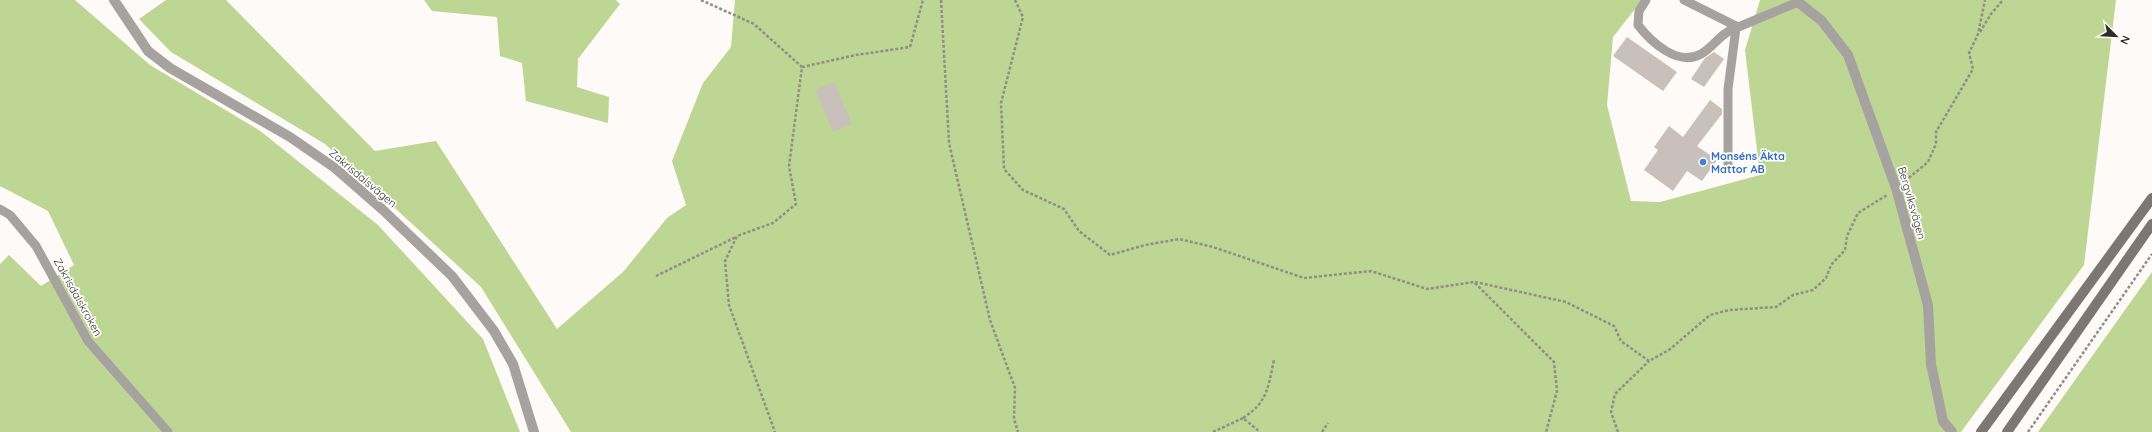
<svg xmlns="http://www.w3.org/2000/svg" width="2152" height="432" font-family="Quicksand,sans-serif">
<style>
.forest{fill:#bdd693}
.building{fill:#c9bfbb}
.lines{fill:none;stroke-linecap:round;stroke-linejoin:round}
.path{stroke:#918d8b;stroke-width:2.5;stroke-dasharray:3 2;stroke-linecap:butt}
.lane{stroke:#a5a29f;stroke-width:9}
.street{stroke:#a5a29f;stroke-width:10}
.secondary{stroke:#7c7773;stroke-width:10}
.shop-dot{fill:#3f7fe0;stroke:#fff;stroke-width:1.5}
.labels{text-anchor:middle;stroke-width:3.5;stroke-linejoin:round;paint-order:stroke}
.shop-label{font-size:11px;font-weight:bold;fill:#366cbe;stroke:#fff;text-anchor:start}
.street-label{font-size:11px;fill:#2f2b29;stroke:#fff}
</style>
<rect width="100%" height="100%" fill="#fefaf8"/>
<path class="forest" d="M0,0H75L150,65L259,130L378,225L483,339L520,432H0V264L9,255L41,286L74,265L48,211L0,186Z
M166,0H226L375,151L436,141L557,329L623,272L667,218L686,205L672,161L703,83L731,47L735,0H1642L1613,37L1607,105L1631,201L1660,202L1760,175L1745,50L1760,0H2116L2084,265L1961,432H571L481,287L325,144L171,52L139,19Z
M424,0H616L620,4L578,59L577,87L609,97L608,123L526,101L522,63L500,56L497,17L432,11Z
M2152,272V432H2038Z"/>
<path class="building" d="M1627,37L1677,72L1663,91L1613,56Z
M1714,52L1724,59L1704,87L1691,79L1705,58Z
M834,82L852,124L833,132L815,90Z
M1710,100L1722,109V114L1697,146L1717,160L1702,181L1687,171L1673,191L1644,170L1658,150L1654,147L1669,126L1683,137Z"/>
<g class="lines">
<path class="path" d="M701,0L754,24L802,67L789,166L796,204L773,223L737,236L725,261L729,305L775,432
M941,0L949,143L990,320L1015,388L1014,419L1018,432
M1015,0L1023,17L1001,103L1004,169L1023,190L1064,209L1079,231L1110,255L1145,245L1179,239L1213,247L1304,278L1371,271L1427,289L1474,282L1554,362L1557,391L1546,432
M1980,32L1991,14L2003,0
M802,67L856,55L910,47L923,0
M1905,181L1928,162L1936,144V132L1973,69L1969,53L1978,34L1985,0
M656,276L736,237
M1475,282L1566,302L1614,326L1621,341L1649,361L1669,350L1710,315L1729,310L1776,307L1793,295L1813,290L1826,278L1831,265L1845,250L1847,236L1858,213L1887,195
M1243,418C1268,402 1268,387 1274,360
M1213,432L1243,418L1260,432
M1322,432L1328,423
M1618,432L1611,412L1615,394L1649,361
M2028,432L2152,254"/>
<path class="lane" d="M1646,0L1639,11L1638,25C1651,42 1678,67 1701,54C1714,47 1720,33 1736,28
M1684,0L1738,27
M1728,164V89L1736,28L1798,2L1797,0
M0,209L10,215L36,246L88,341L168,432"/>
<path class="street" d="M114,0L148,51L170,68L290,137L335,168L383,210L452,276L494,331L513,364L534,432
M1798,2L1822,21L1848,55L1896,188L1928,305L1931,364L1943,421L1952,432"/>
<path class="secondary" d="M1981,432L2152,198
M2007,432L2152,224"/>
</g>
<circle class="shop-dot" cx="1703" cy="162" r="4"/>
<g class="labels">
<g class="shop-label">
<text x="1711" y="160">Monséns Äkta<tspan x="1711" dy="13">Mattor AB</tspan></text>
</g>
<g class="street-label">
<text transform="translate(363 178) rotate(40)" y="4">Zakrisdalsvägen</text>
<text transform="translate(1912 203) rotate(74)" y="4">Bergviksvägen</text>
<text transform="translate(78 297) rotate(61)" y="4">Zakrisdalskroken</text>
</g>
</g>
<g transform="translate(2116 36) rotate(114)" stroke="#ffffff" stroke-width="3" paint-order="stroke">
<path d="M0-3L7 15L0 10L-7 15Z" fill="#2f2b29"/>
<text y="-6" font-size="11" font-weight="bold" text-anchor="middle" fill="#2f2b29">N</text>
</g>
</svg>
